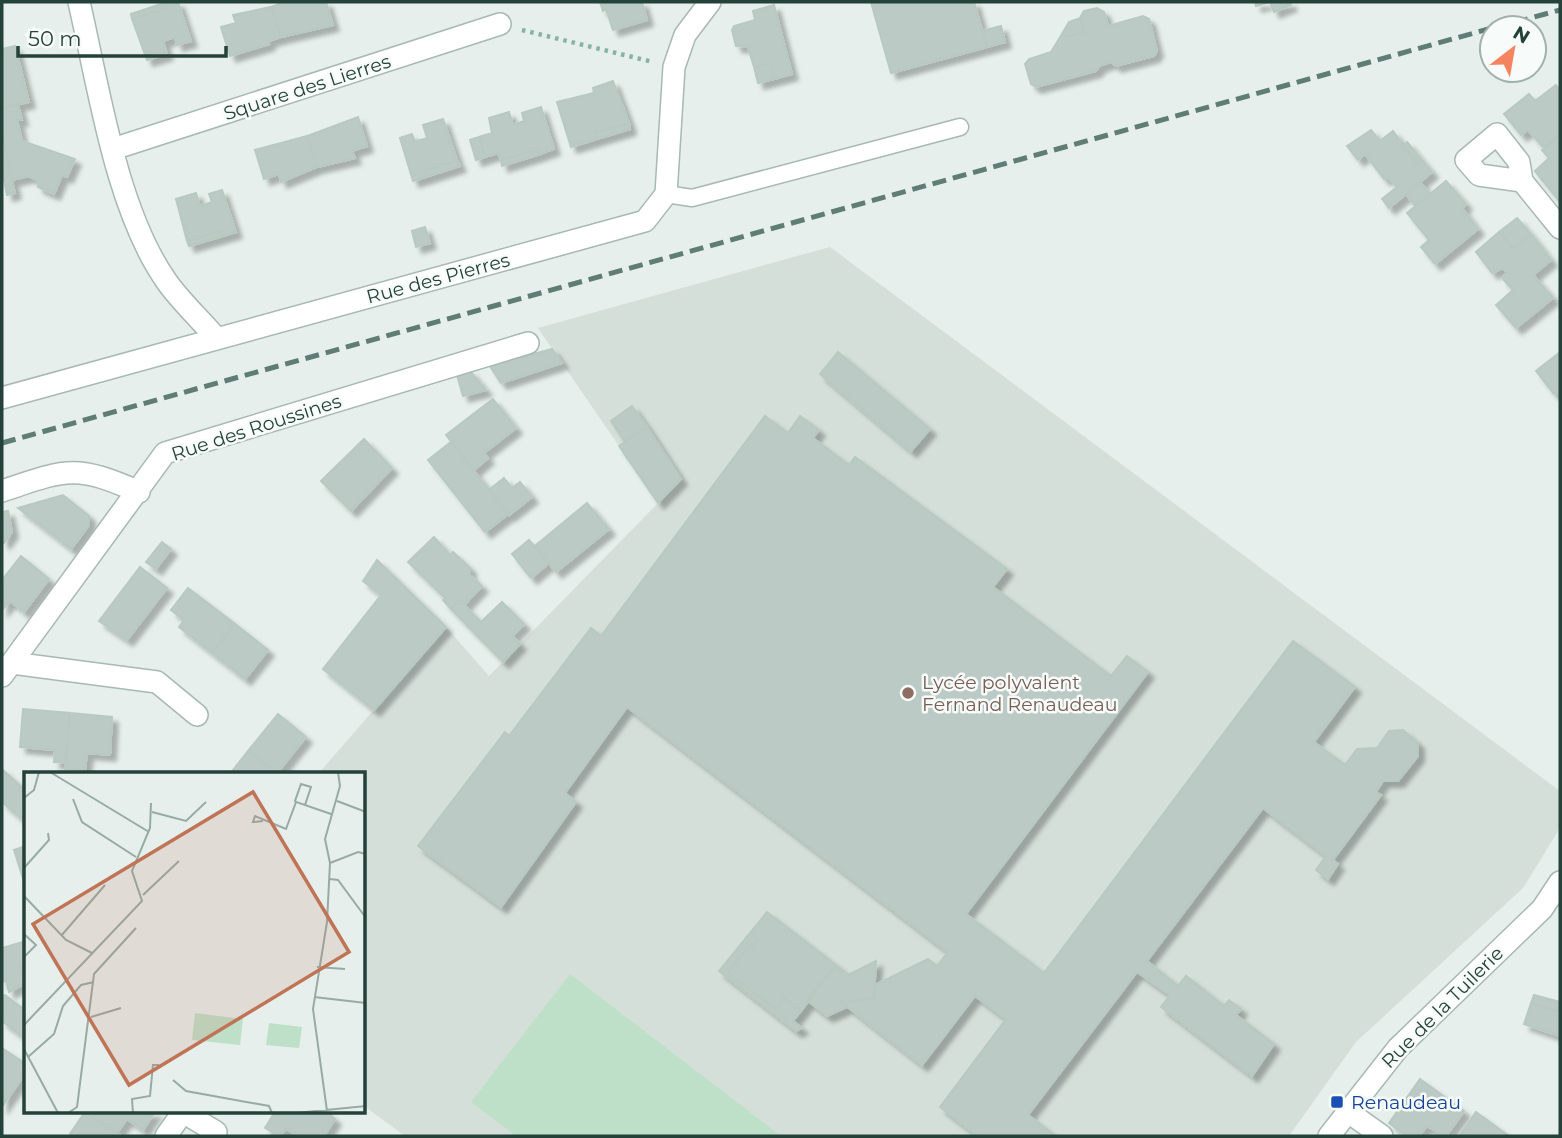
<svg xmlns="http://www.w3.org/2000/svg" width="1562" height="1138" font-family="Montserrat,sans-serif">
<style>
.built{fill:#d4dfda}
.green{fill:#bfe0c8}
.building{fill:#bbcac4;stroke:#b8c9c2;stroke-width:2;filter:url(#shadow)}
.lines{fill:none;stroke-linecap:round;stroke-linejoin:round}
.service-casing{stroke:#a8b8b2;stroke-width:19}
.minor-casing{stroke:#a8b8b2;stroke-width:24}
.path{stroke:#86b3a5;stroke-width:4.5;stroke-dasharray:3.5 5;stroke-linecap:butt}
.service{stroke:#fff;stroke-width:16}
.minor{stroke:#fff;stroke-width:21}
.rail{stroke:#5f7d75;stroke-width:5;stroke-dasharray:14 7;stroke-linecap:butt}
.education-dot{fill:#8d6e63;stroke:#f7fbf9;stroke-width:2.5}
.transit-dot{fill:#1a4fb4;stroke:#f7fbf9;stroke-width:2.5}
.labels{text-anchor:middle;stroke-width:5;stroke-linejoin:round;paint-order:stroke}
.street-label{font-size:19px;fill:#24423a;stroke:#f7fbf9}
.education-label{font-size:19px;fill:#785e54;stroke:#f7fbf9;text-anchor:start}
.transit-label{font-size:19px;fill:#164399;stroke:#f7fbf9;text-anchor:start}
.inset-road{fill:none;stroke:#98aaa4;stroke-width:2}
.view{fill:#c07456;fill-opacity:0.15;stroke:#c07456;stroke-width:3.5}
.inset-edge{fill:none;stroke:#24423a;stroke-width:3.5}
</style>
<defs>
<filter id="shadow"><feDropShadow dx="6" dy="6" stdDeviation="2" flood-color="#0004"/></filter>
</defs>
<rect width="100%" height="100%" fill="#e6efeb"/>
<path class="built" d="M830,247L1560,791V828L1523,888L1356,1042L1289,1136H405L364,1106V774H318L446,627L489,676L658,503L538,328Z"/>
<path class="green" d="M570,974L781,1136H516L471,1102Z"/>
<path class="building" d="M178,2L191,41L177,45L175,37L163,41L167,54L147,60L132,19L166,8L164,3Z
M284,2H326L333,25L281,37L271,7Z
M600,2H642L647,20L613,30L606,9L603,11Z
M871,2H974L987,47L891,73Z
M1255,2H1290L1291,5L1274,12L1270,2L1256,6Z
M164,3L166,8L132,19L131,14Z
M774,5L792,74L774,79L770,63L754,67L748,47L736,46L732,30L734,26L755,20L753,11Z
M271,7L281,37L268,41L269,44L230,56L221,27L236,23L233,15Z
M1097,8L1104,12L1108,26L1143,16L1149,19L1157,51L1154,56L1116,66L1111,62L1099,66L1096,71L1036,87L1031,84L1025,64L1029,59L1051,52L1062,34L1067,37L1084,32L1080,18L1084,11Z
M1080,18L1084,32L1067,37L1062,34L1069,22Z
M1001,26L1005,42L987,47L982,31Z
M15,46L29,102L2,108V49Z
M770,63L774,79L758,83L754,67Z
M613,81L629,123L595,133L597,139L571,147L557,102L594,93L593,88Z
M1556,85L1560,91V135L1544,148L1528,130L1521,135L1504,114L1529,94L1535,101Z
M18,105L22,120H17L22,141L75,159L67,177L62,175L54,194L38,187L37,180L29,176L12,180L2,135V108Z
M541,107L554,149L540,154L538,149L501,160L498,153L485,157L479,137L492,133L489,118L509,112L513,125L524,121L522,113Z
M358,117L367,146L352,151L355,158L317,167L307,136Z
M443,119L457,160L424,171L426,177L413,181L400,138L412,134L415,142L427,138L423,125Z
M629,123L630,129L597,139L595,133Z
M1371,130L1380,141L1393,131L1417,164L1422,160L1432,172L1389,208L1382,199L1397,187L1388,177L1384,179L1365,154L1358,160L1347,146Z
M2,135L9,168L2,170Z
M1560,135V202L1535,171L1549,158L1542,150Z
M307,136L317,167L281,182L279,174L264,179L255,150Z
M479,137L485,157L476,160L470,140Z
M1407,142L1422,160L1417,164L1401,146Z
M538,149L540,154L502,166L501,160Z
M457,160L460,166L426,177L424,171Z
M9,168L15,193L7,195L2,170Z
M1446,181L1466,204L1462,208L1478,229L1435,264L1421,247L1429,240L1407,213Z
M1420,182L1430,194L1415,206L1406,194Z
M222,190L236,232L223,236L221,231L187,241L176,199L196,193L200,206L212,202L209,194Z
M1517,218L1531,234L1513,248L1499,232Z
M425,227L430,243L416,247L412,231Z
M221,231L223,236L189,246L187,241Z
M1499,232L1513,248L1531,234L1551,260L1533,275L1553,298L1516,328L1496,305L1513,290L1502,278L1507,273L1503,268L1492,273L1476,252Z
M552,349L562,363L501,383L490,366Z
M838,352L930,429L911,451L820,374Z
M1560,352V395L1557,392L1554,394L1536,371Z
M470,371L486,390L463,396L457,375Z
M493,399L516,428L484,453L488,458L474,470L446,435Z
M632,406L647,427L625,442L611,421Z
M765,416L788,433L800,416L819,430L813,438L849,465L855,457L1007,569L993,587L1111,676L1127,656L1148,672L966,914L1044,973L1293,641L1355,687L1314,742L1345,765L1357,749L1377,748L1389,731L1403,730L1418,743V756L1398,781H1383L1376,792L1381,795L1333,860L1338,864L1328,879L1316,870L1326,856L1263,808L1147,961L1178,986L1186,976L1224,1006L1229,1000L1241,1009L1236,1015L1274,1044L1252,1076L1161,1007L1170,995L1137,972L1028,1115L1056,1136H978L940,1107L1006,1019L975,996L922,1065L840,1001L874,999L875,985L928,959L937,966L948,952L627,707L565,793L576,802L501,907L418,846L505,732L509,736L591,628L601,636Z
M647,427L681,479L658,503L619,446Z
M364,439L392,468L351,511L321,481Z
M451,442L508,514L485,532L428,460Z
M504,478L512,488L520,482L532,497L509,515L489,490Z
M63,495L89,516V525L71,549L18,508Z
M587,503L609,529L556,572L535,546Z
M8,511L12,532L4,543L2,540V512Z
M434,537L450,555L453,552L470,568V575L482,586L464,605L459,600L451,609L443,600L445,598L408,562Z
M529,540L549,563L531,578L512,554Z
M162,542L171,549L156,569L146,562Z
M21,556L49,579L24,612L10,601L2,610V580Z
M377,560L446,627L374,710L323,669L381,595L363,581Z
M140,567L167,588L127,640L99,621Z
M188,588L235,624L212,653L179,627L184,620L171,610Z
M459,600L481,622L502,602L524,624L512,636L520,644L503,662L451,609Z
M235,624L268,650L245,679L212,653Z
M23,709L70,713L66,763L54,762L55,750L20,747Z
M70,713L112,717L110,755L87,753L85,770L65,769Z
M278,714L306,737L277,773L248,751Z
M248,751L277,773L230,774Z
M2,769L26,791V822L2,802Z
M26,846V888L14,850Z
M767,912L836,965L801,1011L784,998L776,1009L728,973L750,944L753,946L758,939L750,933Z
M750,933L758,939L753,946L750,944L728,973L776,1009L784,998L801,1011L793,1021L802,1028L796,1031L719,971Z
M26,941V963L20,965L26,983L9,992L6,981L2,982V948Z
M876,961L874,999L840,1001L847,1007L827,1016L808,1001L811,994L836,965L848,975Z
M5,995L26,1011V1039L2,1021V996Z
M1534,995L1560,1002V1012L1531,1003Z
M1531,1003L1560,1012V1036L1524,1024Z
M2,1048L26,1064V1072L2,1107Z
M1420,1079L1464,1111L1446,1136L1427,1126L1419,1136H1406L1389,1123Z
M85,1112L117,1133L122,1136H72L70,1134Z
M95,1112H155L143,1130L127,1119L117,1133L92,1117Z
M275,1112H327L335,1119L324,1136H298L286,1129L279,1136L265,1128Z
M1476,1112L1509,1136H1459Z"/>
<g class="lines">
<defs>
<path id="service" d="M666,194L692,198L960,127"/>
<path id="minor" d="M79,2C99,88 116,210 167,282C182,303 201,320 217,339
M113,149L500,24
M1522,181L1479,175L1466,160L1497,134L1519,162L1522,181L1560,228
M2,398L645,221L666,194L674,67L685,35L710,2
M2,491C67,469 75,464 139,492
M12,663L157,682L197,715
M2,676L165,453L528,343
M1347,1111L1382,1136
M166,1136L183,1112L216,1132
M1329,1136L1398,1048L1542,909L1560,882"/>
</defs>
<use href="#service" class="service-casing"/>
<use href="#minor" class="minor-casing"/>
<path class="path" d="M522,30L653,62"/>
<use href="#service" class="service"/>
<use href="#minor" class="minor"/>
<path class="rail" d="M1494,28L1560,10
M2,443L1492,28"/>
</g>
<circle class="education-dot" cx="908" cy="693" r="7"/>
<rect class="transit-dot" x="1330" y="1095" width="14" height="14" rx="3.5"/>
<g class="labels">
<g class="street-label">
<text transform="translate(307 87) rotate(-18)" y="7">Square des Lierres</text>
<text transform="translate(438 278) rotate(-15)" y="7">Rue des Pierres</text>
<text transform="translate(256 427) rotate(-18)" y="7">Rue des Roussines</text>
<text transform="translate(1442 1007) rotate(-45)" y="7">Rue de la Tuilerie</text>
</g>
<g class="education-label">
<text x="922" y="689">Lycée polyvalent<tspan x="922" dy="22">Fernand Renaudeau</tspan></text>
</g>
<g class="transit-label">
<text x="1351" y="1109">Renaudeau</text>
</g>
</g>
<g transform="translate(24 772)">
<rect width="341" height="341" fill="#e6efeb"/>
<path d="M171,241L219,247L216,273L168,268ZM245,251L278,255L275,276L242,273Z" fill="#bfe0c8"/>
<path class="inset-road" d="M26,0L125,60M0,26L10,18L15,0M49,27L58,50L112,85M313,29L342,40M281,33L287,15L277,12L271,29L272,30L307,42M128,40L162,49L182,30M239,49L229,50L231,44L262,57L272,30M306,91L334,80L342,82M0,96L25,68L24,61M306,107L314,108L342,146M119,123L155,89M0,124L42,168L68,181M0,162L12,173L0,185M37,164L81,113M293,195L321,197M290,225L342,231M67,245L97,236M0,253L118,129L108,99L126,56L127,31M0,277L34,341M4,285L30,262L39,234L57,213L70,210M149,308L162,319L245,334L248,341M303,339L289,237L303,150L306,91L301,67L316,14L314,0M44,341L53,335L70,202L112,156M109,341L108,327L126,324L129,293H135M272,341L342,334"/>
<path class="view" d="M229,20L325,180L105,313L9,152Z"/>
<rect width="341" height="341" class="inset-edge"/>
</g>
<rect width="1562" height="1138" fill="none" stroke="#24423a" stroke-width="7"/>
<g transform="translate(1513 49) rotate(31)"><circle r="33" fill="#f7fbf9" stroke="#a3b1ad" stroke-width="2"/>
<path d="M0-5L12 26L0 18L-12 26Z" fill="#f4845f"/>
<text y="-10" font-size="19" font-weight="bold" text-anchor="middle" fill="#24423a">N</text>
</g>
<path d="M18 46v10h208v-10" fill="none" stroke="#24423a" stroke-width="3.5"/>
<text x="28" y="46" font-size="21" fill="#24423a" stroke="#f7fbf9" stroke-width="5" paint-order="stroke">50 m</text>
</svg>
